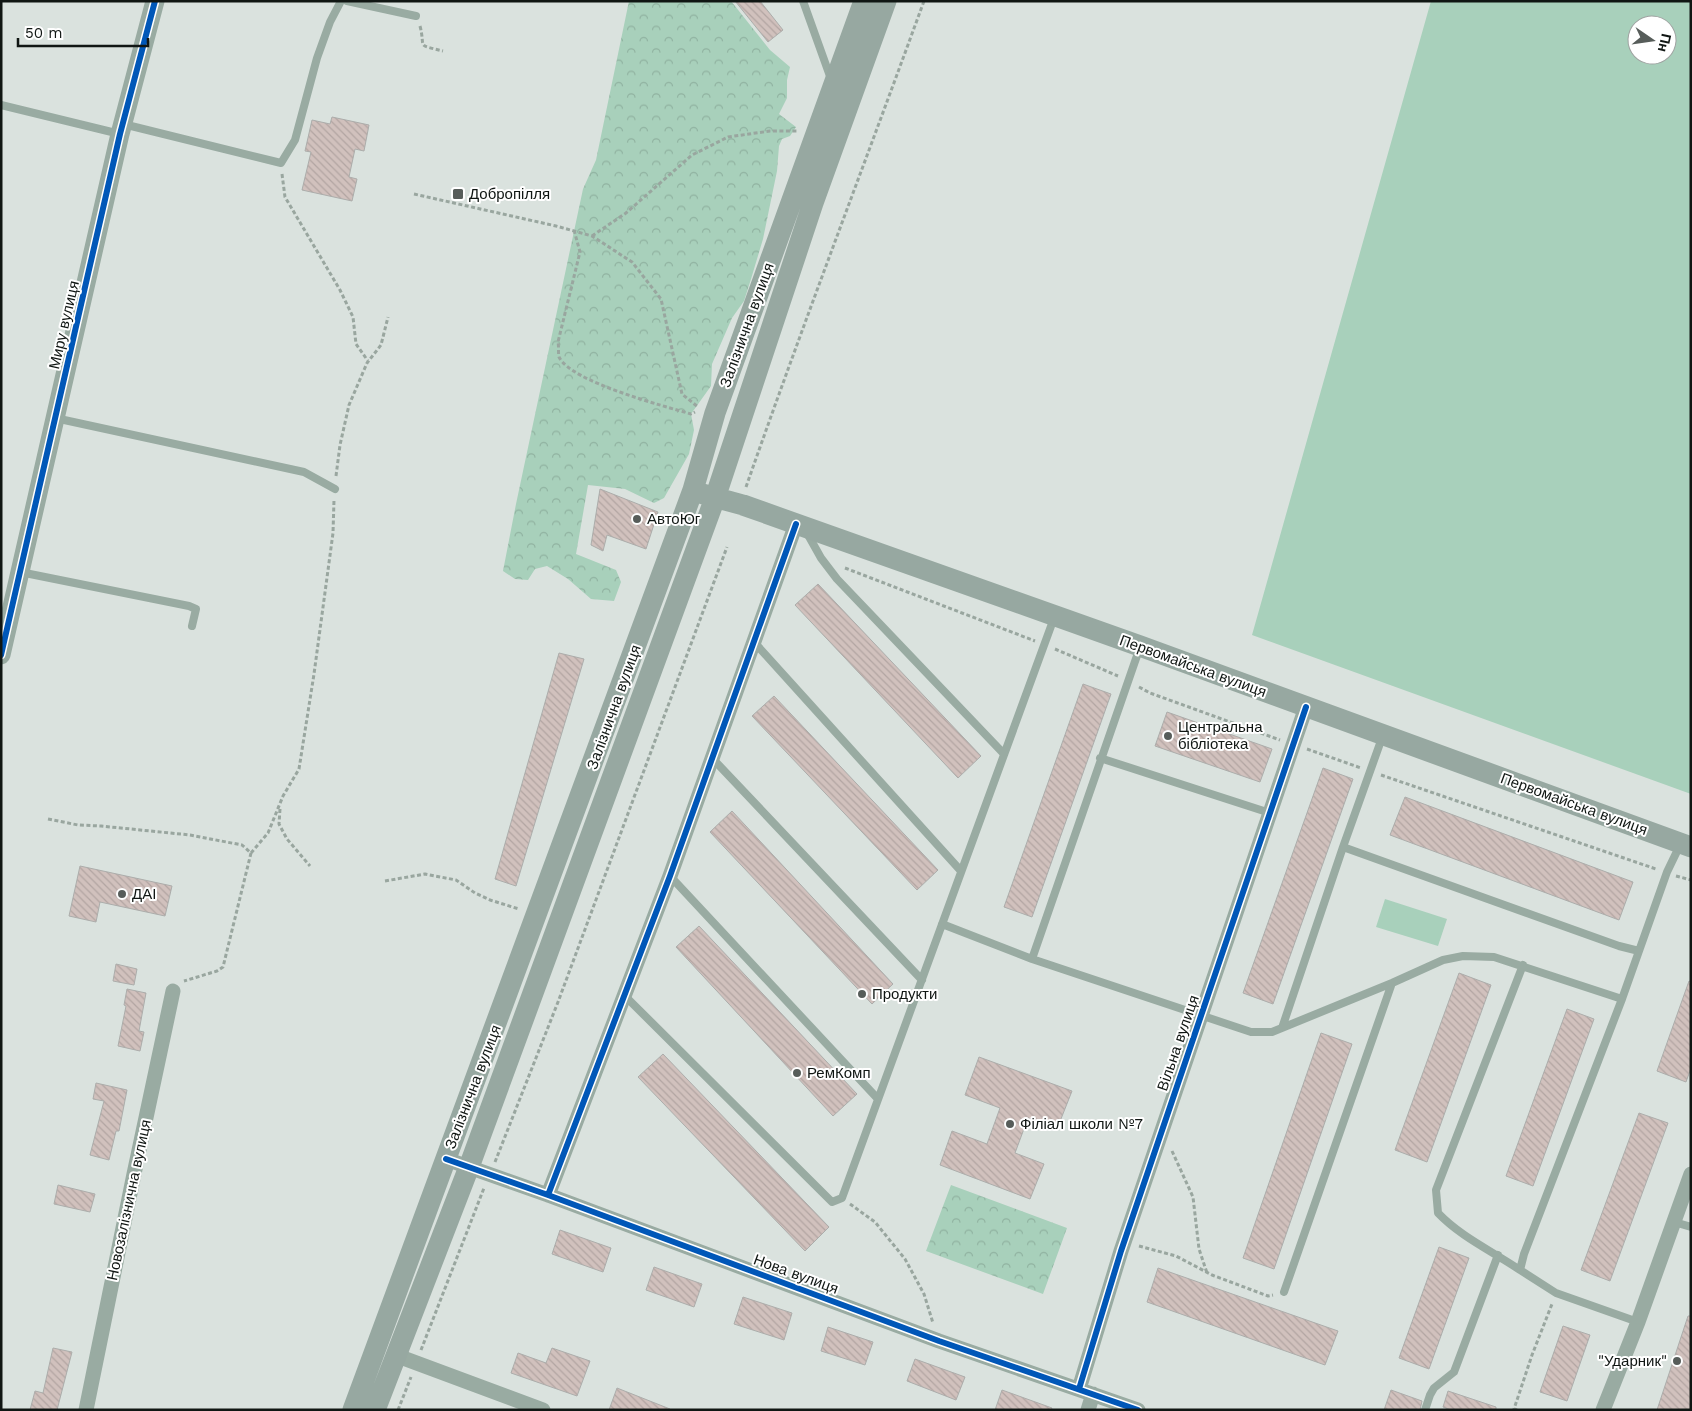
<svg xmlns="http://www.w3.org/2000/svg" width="1692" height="1411" font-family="'Work Sans',sans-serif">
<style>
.green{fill:#a8d0bb;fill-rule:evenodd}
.forest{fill:url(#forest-crowns)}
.building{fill:url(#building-back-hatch);stroke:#acadab}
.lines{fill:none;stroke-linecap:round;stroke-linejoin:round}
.path{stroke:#99a69f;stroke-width:3;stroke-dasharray:4 2.5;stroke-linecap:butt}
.service{stroke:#99aba2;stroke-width:8}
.minor{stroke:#99aba2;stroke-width:15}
.tertiary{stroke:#99aba2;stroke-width:19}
.secondary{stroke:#97a8a1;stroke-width:21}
.cycleway-casing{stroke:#fff;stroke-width:9}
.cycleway{stroke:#0057b8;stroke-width:6}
.poi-dot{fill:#575d5a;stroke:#fff;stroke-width:2}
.labels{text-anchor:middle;stroke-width:4;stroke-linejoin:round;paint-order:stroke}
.poi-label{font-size:15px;fill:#101613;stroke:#fff;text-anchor:start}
.street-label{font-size:15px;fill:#101613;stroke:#fff}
</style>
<defs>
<pattern id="forest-crowns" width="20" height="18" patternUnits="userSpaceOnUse" patternTransform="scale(1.25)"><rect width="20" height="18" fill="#a8d0bb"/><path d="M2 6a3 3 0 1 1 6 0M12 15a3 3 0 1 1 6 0" fill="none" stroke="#90b2a0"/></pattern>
<pattern id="building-back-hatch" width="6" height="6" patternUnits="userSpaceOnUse" patternTransform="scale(1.25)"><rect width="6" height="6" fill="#d1c1bd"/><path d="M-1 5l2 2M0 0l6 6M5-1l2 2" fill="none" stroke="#b2a5a2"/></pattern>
</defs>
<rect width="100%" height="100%" fill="#dae2de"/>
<path class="green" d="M1431,1H1691V794L1252,635ZM1637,25H1667V55H1637Z
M1385,899L1447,919L1438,946L1376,927Z"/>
<path class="forest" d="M629,1H731L770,50L790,67L787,80V98L779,114L796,127L790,136L782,139L779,146L777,171L763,239L751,279L744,301L732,318L712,364L711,386L691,414L694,430L689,454L664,498L654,503L625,489L588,485L576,554L616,570L621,582L614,601L591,599L568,579L547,566L535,569L528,580L515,579L503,571L516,504L583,189L596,160Z
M951,1185L1067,1228L1043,1294L926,1251Z"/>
<path class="building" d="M735,1H760L783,30L768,42Z
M332,117L369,125L364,151L355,149L349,177L357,179L352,201L302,190L311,152L305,151L312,120L330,124Z
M600,489L658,512L646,549L607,535L603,551L591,545Z
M818,584L981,756L958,778L795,605Z
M559,653L584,659L516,886L495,879Z
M1083,684L1111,694L1032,917L1004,907Z
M774,696L938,870L917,890L752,716Z
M1167,712L1272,749L1260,782L1155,746Z
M1323,768L1353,779L1273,1004L1243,993Z
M1405,797L1633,882L1619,920L1390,835Z
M732,811L893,984L872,1004L710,832Z
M80,866L172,886L165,916L100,902L96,922L69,916Z
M699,926L857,1094L833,1116L676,947Z
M116,964L137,969L134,985L113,981Z
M1459,973L1491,985L1427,1162L1395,1150Z
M1689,981L1691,982V1068L1686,1082L1657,1071Z
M127,989L146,993L139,1031L144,1032L140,1051L118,1046L126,1006L124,1005Z
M1567,1009L1594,1019L1533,1186L1506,1176Z
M1321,1033L1352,1044L1274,1269L1243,1258Z
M663,1054L829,1227L805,1251L638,1077Z
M979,1057L1072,1091L1057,1129L1028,1118L1015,1153L1044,1164L1030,1199L940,1165L952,1131L987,1144L1000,1108L965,1095Z
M96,1083L127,1090L119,1131H116L109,1160L90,1155L104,1101L93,1099Z
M1639,1113L1668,1123L1610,1281L1581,1270Z
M58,1185L95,1194L90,1212L54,1204Z
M560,1230L611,1248L603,1272L552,1254Z
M1439,1247L1469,1258L1429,1369L1399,1358Z
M654,1267L702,1284L694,1307L646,1290Z
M1158,1268L1338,1331L1325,1365L1147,1302Z
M743,1297L792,1313L784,1340L734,1324Z
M1688,1316H1691V1410H1657Z
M1563,1326L1590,1335L1567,1401L1540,1392Z
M828,1327L873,1342L865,1365L821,1351Z
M53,1348L72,1352L57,1410H30L35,1391L43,1393Z
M552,1348L590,1361L577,1396L511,1373L518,1353L546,1363Z
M915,1359L965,1377L956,1400L907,1381Z
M617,1388L670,1409V1410H609Z
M1002,1390L1052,1408L1051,1410H995Z
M1391,1390L1422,1401L1420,1410H1384Z
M1448,1391L1496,1407V1410H1451L1443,1407Z"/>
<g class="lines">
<path class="path" d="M420,26C426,49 415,44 443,51
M282,174L285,197L340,290L353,317L356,344L368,361
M414,194L556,226L592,236L632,262L661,299L682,394L698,407
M574,230L580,252L558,342C559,346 558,354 559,357C571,382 664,406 691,414L695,412
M592,236L626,213L692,155L728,137L770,131H798
M336,476L340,445L349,405L367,363L381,345L388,317
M746,487C803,324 865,163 924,1
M845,568L1035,641
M1055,649L1118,676
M1139,687L1150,693L1280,740
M1307,749L1361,768
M1381,775L1656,869
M280,809L279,824L287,839L310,866
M48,819L78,825L101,826L190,835L242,845L251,853L223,967L217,971L184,981
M251,853L268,833L283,796L299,769L314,674L333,533L334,500
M1676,876L1691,880
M385,881L425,874L456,880L475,893L490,900L519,909
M1172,1151L1193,1197L1199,1249L1207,1273
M495,1162L558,1002L727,547
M850,1204L875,1222L905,1259L924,1294L933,1323
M1139,1246L1176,1256L1212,1275L1268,1296L1273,1295
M421,1350L484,1188
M398,1410L411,1377
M1517,1410L1514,1409L1532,1355L1552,1304"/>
<path class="service" d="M347,1L416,16
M803,1L831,79
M1,105L120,134
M123,124L281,163L295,140L317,58L330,22L341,1
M55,418L304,472L335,489
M807,533L821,558L837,579L1004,754
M20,572L189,606L196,609L192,626
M754,642L961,871
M1383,735L1343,847L1619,946L1639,951
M1100,758L1270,813
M713,759L922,980
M670,876L878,1099
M942,924L1032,959L1251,1032H1272L1392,983L1443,960L1463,956L1494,957L1622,999L1667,872L1680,845
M1032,959L1140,647
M625,996L832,1202L842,1198L1054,618
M1622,999L1524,1254L1520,1270L1556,1293L1638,1322
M1282,1028L1343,847
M1674,1222L1691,1227
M1520,1270C1492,1251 1461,1237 1438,1213L1436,1190L1523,965
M1284,1292L1392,983
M1425,1410L1430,1395L1434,1388L1454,1372L1498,1255"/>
<path class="minor" d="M446,1159L548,1195L939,1341L1138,1410
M548,1195L670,876L796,524
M395,1355L543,1410
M1079,1389L1121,1251L1306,707
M86,1410L134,1174L173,991
M1088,1410L1093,1394
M1603,1410L1638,1322L1691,1174"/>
<path class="tertiary" d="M1,655L120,134L155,1"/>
<path class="secondary" d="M703,494L743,505L1140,646L1691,847
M353,1410L693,490L715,413L864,1
M375,1410L469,1167L715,498L813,203L886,1"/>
<defs>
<path id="cycleway" d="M1,655L120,134L155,1
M446,1159L548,1195L939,1341L1138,1410
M548,1195L670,876L796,524
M1079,1389L1121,1251L1306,707"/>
</defs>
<use href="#cycleway" class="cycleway-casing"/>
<use href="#cycleway" class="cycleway"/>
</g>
<g class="poi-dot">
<rect x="452" y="188" width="12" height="12" rx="2.5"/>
<circle cx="637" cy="519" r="5"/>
<circle cx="1168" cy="736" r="5"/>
<circle cx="122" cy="894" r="5"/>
<circle cx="862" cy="994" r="5"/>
<circle cx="797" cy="1073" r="5"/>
<circle cx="1010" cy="1124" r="5"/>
<circle cx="1677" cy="1361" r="5"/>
</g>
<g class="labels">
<g class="poi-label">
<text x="469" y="199">Добропілля</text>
<text x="647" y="524">АвтоЮг</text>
<text x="1178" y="732">Центральна<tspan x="1178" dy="17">бібліотека</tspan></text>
<text x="132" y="899">ДАІ</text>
<text x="872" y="999">Продукти</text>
<text x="807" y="1078">РемКомп</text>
<text x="1020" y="1129">Філіал школи №7</text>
<text x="1667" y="1366" text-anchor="end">"Ударник"</text>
</g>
<g class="street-label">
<text transform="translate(64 325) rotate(-77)" y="5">Миру вулиця</text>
<text transform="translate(747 325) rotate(-70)" y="5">Залізнична вулиця</text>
<text transform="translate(1193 666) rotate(20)" y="5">Первомайська вулиця</text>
<text transform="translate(614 707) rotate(-70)" y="5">Залізнична вулиця</text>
<text transform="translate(1574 804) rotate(20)" y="5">Первомайська вулиця</text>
<text transform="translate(1178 1043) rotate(-71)" y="5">Вільна вулиця</text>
<text transform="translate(473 1087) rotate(-69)" y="5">Залізнична вулиця</text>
<text transform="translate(129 1200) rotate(-78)" y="5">Новозалізнична вулиця</text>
<text transform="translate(796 1274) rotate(20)" y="5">Нова вулиця</text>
</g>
</g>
<rect width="1692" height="1411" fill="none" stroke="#101613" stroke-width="5"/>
<g transform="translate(1652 40) rotate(103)"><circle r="24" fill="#ffffff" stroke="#9fa2a1"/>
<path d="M0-4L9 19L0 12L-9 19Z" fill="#575d5a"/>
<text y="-8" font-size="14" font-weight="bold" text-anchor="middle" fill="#101613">Пн</text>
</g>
<path d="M18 38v8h130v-8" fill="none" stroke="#101613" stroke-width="2.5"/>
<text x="25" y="38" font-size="15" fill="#101613" stroke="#ffffff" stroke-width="4" paint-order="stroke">50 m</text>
</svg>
